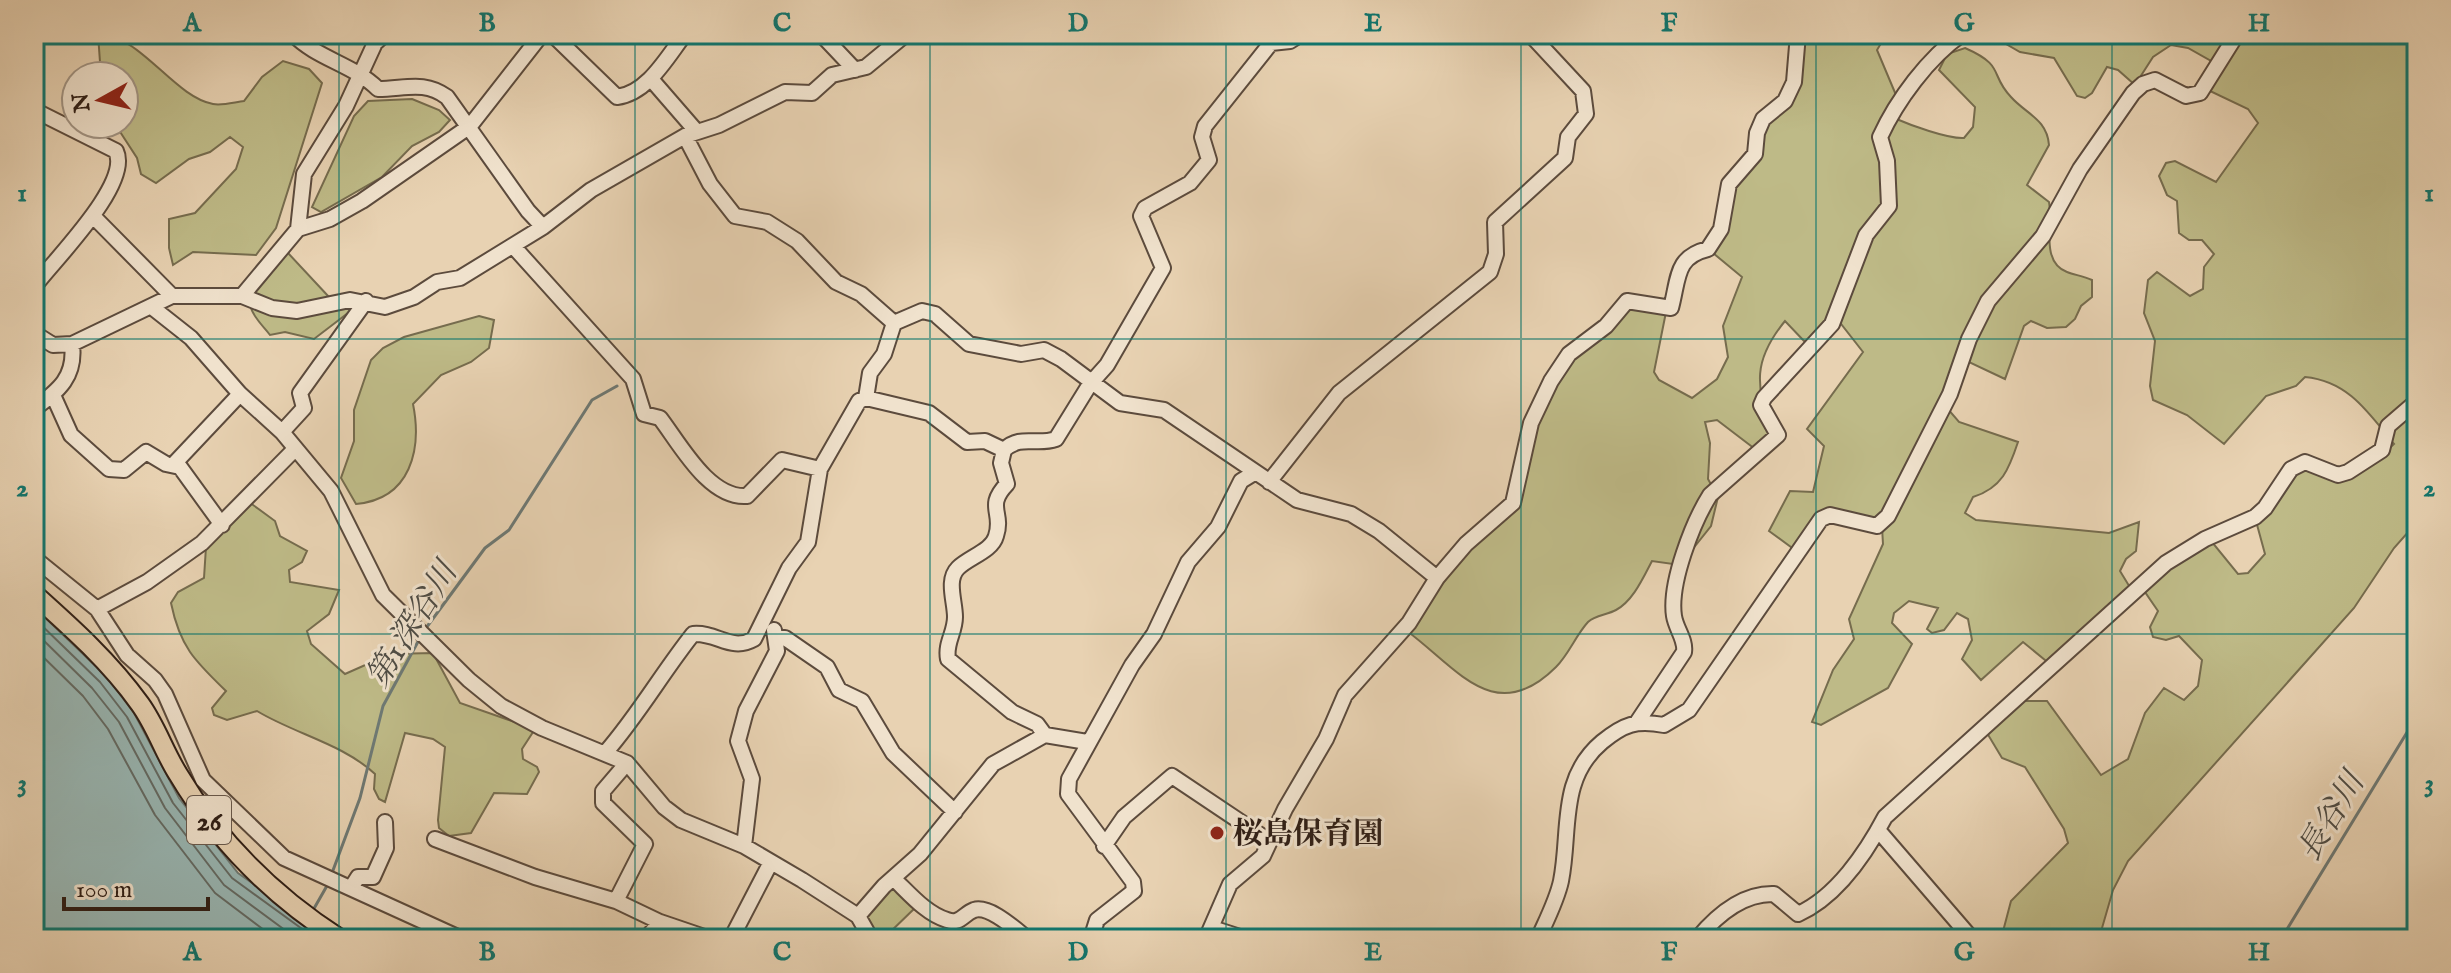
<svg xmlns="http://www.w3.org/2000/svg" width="2451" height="973" font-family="'IM FELL English','Noto Serif JP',serif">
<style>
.green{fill:#beba87;stroke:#766c4e;stroke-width:2}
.water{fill:#98b6b3;stroke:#6e7974;stroke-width:2}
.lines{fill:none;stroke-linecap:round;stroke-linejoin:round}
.shore{stroke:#636a64;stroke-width:2}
.stream{stroke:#6e7974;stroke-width:3}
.minor-casing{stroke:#5c4b3d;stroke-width:18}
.major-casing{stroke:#2e1e16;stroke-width:22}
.minor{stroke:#f0e2cd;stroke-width:14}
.major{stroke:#e8d2b2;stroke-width:18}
.grid{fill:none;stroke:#0f766e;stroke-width:2;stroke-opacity:0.55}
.poi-dot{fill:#8f2418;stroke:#f0e2cd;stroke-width:3}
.labels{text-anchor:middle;stroke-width:6;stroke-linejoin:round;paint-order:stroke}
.shield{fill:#f0e2cd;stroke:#68594d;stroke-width:2}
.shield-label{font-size:28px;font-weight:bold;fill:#2e1e16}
.poi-label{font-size:30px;font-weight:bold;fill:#2e1e16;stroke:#f0e2cd;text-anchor:start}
.water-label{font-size:32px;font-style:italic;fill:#4e4c45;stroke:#f0e2cd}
.neatline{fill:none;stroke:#0f766e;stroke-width:3}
.grid-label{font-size:26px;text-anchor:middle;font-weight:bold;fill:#0f766e}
</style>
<rect width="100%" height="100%" fill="#e8d2b2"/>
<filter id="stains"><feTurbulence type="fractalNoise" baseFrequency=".0025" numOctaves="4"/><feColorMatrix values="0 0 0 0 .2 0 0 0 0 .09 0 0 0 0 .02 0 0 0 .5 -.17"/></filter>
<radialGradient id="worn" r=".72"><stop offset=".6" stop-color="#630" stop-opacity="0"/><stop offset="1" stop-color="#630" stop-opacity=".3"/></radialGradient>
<path class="green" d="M98,34C140,34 174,97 213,104C222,106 235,102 244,101L262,77L283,61L309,69L322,83L276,228L256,255L193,252L173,265L169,248V219L195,213L236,169L243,147L230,137L210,152L189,159L156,183L141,174L137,158L115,124H124V76H101Z
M1803,34H1881L1883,40L1877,50L1896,95L1894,118C1910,125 1948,139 1964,138L1973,127L1975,107L1939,70L1947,54L1965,48C2006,66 1989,74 2011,97C2026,114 2047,119 2049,145L2027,185L2049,202C2053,223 2040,262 2067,272C2075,275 2083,276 2092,280V297L2081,306L2075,319L2066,327L2047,328L2031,321L2024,326L2005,379L1967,361L1947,408L1959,422L2018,442C2009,469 2002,488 1973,497L1965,513L1976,520L2109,533L2139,522L2136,551L2126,559L2120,571L2131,589L2051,665L2023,642L1981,680L1962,659L1972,640L1968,619L1957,613L1944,630L1932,633L1927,629L1938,608L1909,601L1894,613L1892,623L1912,644L1888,688L1821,725L1812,722L1833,670L1854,639L1849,619L1883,544L1882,527L1826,511L1814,516L1795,550L1769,531L1790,491L1813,492L1824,446L1807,429L1863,352L1834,315L1805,342L1785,321C1750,364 1758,386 1771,436L1755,449L1717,420L1705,422L1710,443L1708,479L1718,497L1711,526L1680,565L1652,561C1643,578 1633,601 1616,610C1607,615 1595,615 1588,622C1576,635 1569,654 1556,667C1495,728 1457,668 1407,631L1470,547L1517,509L1537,420L1571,358L1627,307L1666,312L1654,372L1659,380L1692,398L1717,379L1728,357L1723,326L1742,277L1713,253L1733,191L1761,154V132L1791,100Z
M1964,34H2417V522L2394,548L2354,608L2128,861L2113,890L2100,935L2080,939H2001L2011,901L2068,843L2064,829L2025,767L2002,758L1987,733L2021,701H2047L2101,775L2128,759L2145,713L2164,688L2184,700L2198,686L2202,660L2179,636L2166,640L2153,637L2150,627L2158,611L2145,592L2170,565L2212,542L2238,574L2248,573L2265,554L2256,521L2303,467L2328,477L2378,459L2394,444C2368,412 2348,381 2305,377L2296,386L2266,396L2224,444L2187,415L2153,400L2150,386L2155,341L2144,313L2148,280L2157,272L2190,296L2203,289L2204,267L2214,254L2202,240H2189L2179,233L2177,201L2167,195L2159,176L2166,163L2175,161L2216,182L2258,123L2248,109L2210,91L2205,78L2211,61L2188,48L2171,45L2153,57L2135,85L2118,70L2107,67L2092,93L2085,98L2077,96L2054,58L2020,52L1999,40H1979Z
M412,99L439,110L450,120L439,132L412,146L382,177L321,212L312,207L354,116L368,101Z
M288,253L329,297L361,303L314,339L285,332L270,335C264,327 254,318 251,308C246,291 272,259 288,253Z
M479,316L494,320L489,348L471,362L441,375L413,404C422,449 411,499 356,504L341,478L354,441V410L371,360L383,348L404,337Z
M249,502L275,521L280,536L307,551L302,562L289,570L290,582L339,590L329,614L307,631L311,644L345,674L390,654L433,653L460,703L535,729L522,749L523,759L537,767L539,772L527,794L494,793L471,833L449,836L439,828L438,820L445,747L433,739L405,733L385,802L379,799L374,789L375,774C343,744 295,734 257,711L227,720L214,715L212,708L226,691C195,661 180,647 171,603L178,592L204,578L206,547Z
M892,884L918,905L885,937L876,939L864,914Z"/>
<path class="water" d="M34,607L106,676L134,713L179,798L238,873L331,939H34Z"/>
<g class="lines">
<path class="shore" d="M34,618L100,682L127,717L173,803L232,878L316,939
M34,631L92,688L119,722L165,808L224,885L297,939
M34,648L83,696L108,729L155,815L215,893L276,939"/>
<path class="stream" d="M426,628L485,548L509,530L592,400L617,386
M332,873L360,798L383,706L420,638
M312,912L328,884
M2281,939L2417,716"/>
<defs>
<path id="minor" d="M293,34C317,59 353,64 378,89C405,89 424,80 447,97L528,211L543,227
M552,34L617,97C648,93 667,57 685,34
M821,34L855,70
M651,79L697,132
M34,110L116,151C132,184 53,261 34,287
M685,136L710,184L735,216L767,222L797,241L836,282L861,294L894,323
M93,216L172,296
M298,229L304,174L346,106L375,43L385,34
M513,246L633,379L644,414L660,418C680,444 709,499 747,496L782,460L820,469
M242,296L298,229L330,219L362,201L470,126L542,34
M153,308L191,338L240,394L282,432L331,491L383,595L469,680L501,706L542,728L627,763L664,807L681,820L744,846L802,880L858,916L871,939
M34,333L53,345L72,344L172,296H242L272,308L297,311L350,300L385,307L414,297L437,282L460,278L543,227L591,190L685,136L719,125L785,92L812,93L832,75L866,67L906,34
M53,395L71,435L109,469L124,470L146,452L166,464L180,467L222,525
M866,398L870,373L884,354L894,323L922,311L935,314L969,344L1021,354L1044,350L1061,359L1120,403L1164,410L1297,500L1351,514L1379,531L1437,578
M34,409C59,390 76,377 72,344
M282,432L304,408L300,393L366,301
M173,465L240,394
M1269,482L1339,393L1490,272L1496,254L1495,222L1565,158L1568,137L1586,114L1583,91L1530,34
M34,558L97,609L127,655L155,680L165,694L203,780L284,858L462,939
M97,609L147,582L202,543L295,449
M777,638H785L827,667L839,690L862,701L893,753L955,812
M1638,721L1684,652C1686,640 1676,629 1674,616C1669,583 1693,522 1710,495L1778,435L1761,405L1764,398L1832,324L1866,235L1889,206L1887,161L1880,137C1897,100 1928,58 1962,34
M1087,742L1045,735L1037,724L1012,712L948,659C945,643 955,633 955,617C955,601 946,580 958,568C969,557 992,551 996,536C1004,512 985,507 1007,484L1001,463L1004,450C1021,434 1036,446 1056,439L1090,384L1107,365L1163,268L1141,216L1145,208L1190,183L1209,160L1202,137L1205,126L1271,43L1290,41L1301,34
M606,752C639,714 662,673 693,634C717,632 731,652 754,639L789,568L808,542L820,469L859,401L866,398L929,413L967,442L985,441L1004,450
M1878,830L1972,939
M435,839L535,877L616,901L660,922
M744,846L752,779L738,741L746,711L777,651L774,630
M1104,846L1124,817L1172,776L1269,841
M893,878C908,892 926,914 947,920C960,925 963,914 974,910C990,905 1016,930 1028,939
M351,888L358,877H373L386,848L385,822
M616,901L645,844L603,803V791L627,763
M858,916L884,886L920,854L993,764L1045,735
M1212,928L1246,939
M646,939L660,922L710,939
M731,939L771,862
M1091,939L1097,920L1134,891L1133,882L1068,794L1069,779L1132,665L1154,634L1188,562L1218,527L1241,481L1254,473
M1206,939L1230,884L1263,856L1285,809L1326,739L1345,695L1409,623L1437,578L1466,544L1513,503L1531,423L1551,381L1569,354L1606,326L1627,301L1671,308C1679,278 1675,257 1708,249L1721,229L1729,184L1755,154L1757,133L1763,119L1785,101L1794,82L1798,34
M1538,939C1546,921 1557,900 1561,881C1571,831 1558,779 1602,742C1624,724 1636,720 1664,725L1689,710L1821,519L1830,515L1877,526L1888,516L1950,394L1969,339L1988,301L2043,236L2080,169L2133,93L2143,84L2155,80L2186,96L2200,93L2237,34
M1697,939C1716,916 1742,893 1774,894L1798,914C1836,897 1866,853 1885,817L2166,563L2205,539L2255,517L2265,508L2291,469L2305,462L2338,475L2348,472L2382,450L2388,426L2417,401"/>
<path id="major" d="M34,594C72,628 110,662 140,704C156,726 164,752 178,774C219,843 273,896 340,939"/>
</defs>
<use href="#minor" class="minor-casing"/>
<use href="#major" class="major-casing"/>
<use href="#minor" class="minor"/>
<use href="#major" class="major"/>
</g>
<path class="grid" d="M339,34V939M635,34V939M930,34V939M1226,34V939M1521,34V939M1816,34V939M2112,34V939M34,339H2417M34,634H2417"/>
<circle class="poi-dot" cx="1217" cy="833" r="8"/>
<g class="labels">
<rect class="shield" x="187" y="796" width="44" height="48" rx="6"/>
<g class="shield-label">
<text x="209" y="830">26</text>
</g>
<g class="poi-label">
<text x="1233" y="843">桜島保育園</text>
</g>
<g class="water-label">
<text transform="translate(411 624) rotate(-58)" y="11">第1深谷川</text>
<text transform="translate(2330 816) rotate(-59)" y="11">長谷川</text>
</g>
</g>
<rect width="2451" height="973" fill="none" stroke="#e8d2b2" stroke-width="88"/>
<g transform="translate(100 100) rotate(262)"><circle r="38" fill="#f0e2cd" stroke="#a29484" stroke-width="2"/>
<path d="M0-6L14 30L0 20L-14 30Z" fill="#8f2418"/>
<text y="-12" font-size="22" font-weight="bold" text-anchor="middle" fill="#2e1e16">N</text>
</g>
<path d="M64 897v12h144v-12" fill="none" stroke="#2e1e16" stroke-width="4"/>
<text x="76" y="897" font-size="24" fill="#2e1e16" stroke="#f0e2cd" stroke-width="6" paint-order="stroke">100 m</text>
<rect x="44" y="44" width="2363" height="885" class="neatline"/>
<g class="grid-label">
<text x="192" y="31">A</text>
<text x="487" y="31">B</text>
<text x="782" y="31">C</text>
<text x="1078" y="31">D</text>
<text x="1373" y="31">E</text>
<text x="1669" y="31">F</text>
<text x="1964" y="31">G</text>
<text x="2259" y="31">H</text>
<text x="22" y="201">1</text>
<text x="2429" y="201">1</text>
<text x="22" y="496">2</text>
<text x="2429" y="496">2</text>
<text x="22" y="791">3</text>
<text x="2429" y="791">3</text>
<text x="192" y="960">A</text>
<text x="487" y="960">B</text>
<text x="782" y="960">C</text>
<text x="1078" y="960">D</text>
<text x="1373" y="960">E</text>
<text x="1669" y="960">F</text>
<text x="1964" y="960">G</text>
<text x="2259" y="960">H</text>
</g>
<rect width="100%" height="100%" filter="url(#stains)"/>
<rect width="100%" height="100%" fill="url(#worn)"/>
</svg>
